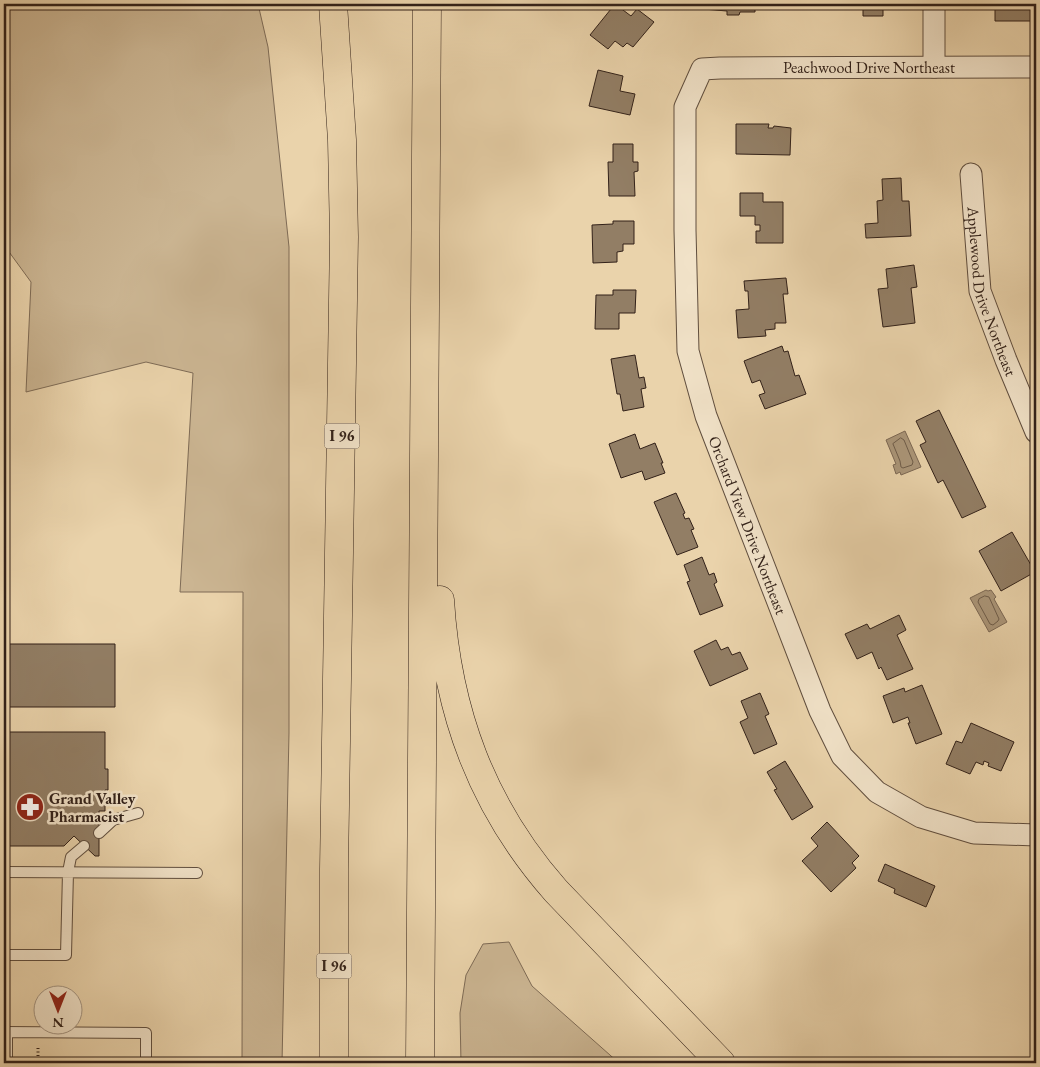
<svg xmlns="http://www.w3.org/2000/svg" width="1040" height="1067" font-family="'EB Garamond',serif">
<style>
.green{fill:#cbb592;stroke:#7e6b56}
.water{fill:#ab9679;stroke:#7b6753}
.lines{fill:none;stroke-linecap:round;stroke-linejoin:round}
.shore{stroke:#6e5c49;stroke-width:1}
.building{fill:#927e65;stroke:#322119}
.service-casing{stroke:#604e3e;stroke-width:12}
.minor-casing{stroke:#604e3e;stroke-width:23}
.motorway-casing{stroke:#322119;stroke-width:29}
.path{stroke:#322119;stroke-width:3;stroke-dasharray:1 2.5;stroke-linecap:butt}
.service{stroke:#f1e2c8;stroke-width:10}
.minor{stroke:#f1e2c8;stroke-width:21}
.motorway{stroke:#ead3ab;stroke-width:28}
.labels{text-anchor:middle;stroke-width:5;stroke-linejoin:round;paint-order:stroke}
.shield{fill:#f1e2c8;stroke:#6b5b4e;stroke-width:1}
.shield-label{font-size:15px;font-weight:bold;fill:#322119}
.street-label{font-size:16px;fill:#322119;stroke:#f1e2c8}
.poi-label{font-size:16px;font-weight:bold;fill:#322119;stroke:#f1e2c8;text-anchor:start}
</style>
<rect width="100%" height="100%" fill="#ead3ab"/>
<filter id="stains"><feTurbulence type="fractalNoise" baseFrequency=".004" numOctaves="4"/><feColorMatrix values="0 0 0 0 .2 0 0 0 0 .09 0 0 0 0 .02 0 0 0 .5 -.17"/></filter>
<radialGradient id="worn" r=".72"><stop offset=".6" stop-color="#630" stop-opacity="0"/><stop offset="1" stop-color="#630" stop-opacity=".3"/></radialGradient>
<path class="green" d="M4,4H258L268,47L289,247V733L282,1063H242L243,592H180L193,373L146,362L26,392L31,282L4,245Z
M509,942L532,986L619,1063H461L460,1013L466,975L483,944Z"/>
<path class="water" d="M905,431L921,467L901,475L900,472L896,474L893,465L896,464L886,440Z
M986,590L988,591L991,590L996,597L994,599L1007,622L989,632L970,598Z"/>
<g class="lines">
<path class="shore" d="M901,438L904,440L913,462L912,465L903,468L901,467L900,461L893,444Z
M985,596L989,597L999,619L998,621L993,625L990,624L978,602L979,599Z"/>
</g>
<path class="building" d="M615,4L631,16L637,9L654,22L633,47L627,43L623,47L615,41L608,49L590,35Z
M704,4H755V12H740L739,15H727V11L703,9Z
M863,4H883V16H863Z
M995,4H1036V21H995Z
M598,70L623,76L620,91L635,94L630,115L589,106Z
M736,124H769L768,128H773L774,126L791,128L790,155L736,154Z
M613,144H633V162H638V171L634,172L635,196H609L608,162H613Z
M1033,173H1036V205L1035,206Z
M901,178L902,201H909L911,236L866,238L865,224L878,223L877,201L883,200L882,179Z
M740,193H763V202H783V243H756V231H760V225H755V216H740Z
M613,221H634V244H623V251L617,252V262L593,263L592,225L613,224Z
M914,265L917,287L911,288L915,323L883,327L878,289L888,288L886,269Z
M786,278L788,294H783L786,323H775V329L765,330L766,336L738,338L736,310L749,309L748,291H745L744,281Z
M613,290H636L635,313H619V329H595L596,295H613Z
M782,346L784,352L788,351L795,376L799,375L806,394L765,409L759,395L765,393L760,380L752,383L744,361Z
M635,355L639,378L644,377L646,388L641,389L644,407L623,411L620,394H617L611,359Z
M939,410L986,507L962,518L943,480L938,483L920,445L926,442L916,421Z
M635,434L640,449L655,443L663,463H661L665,473L645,480L642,471L621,478L609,444Z
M676,493L685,513L683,514L685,519L689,518L694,529L691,530L698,547L677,555L654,502Z
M1012,532L1035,572L1001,591L979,551Z
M702,557L709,575L714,573L717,582L714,584L723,606L700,615L687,582L690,581L684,565Z
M899,615L906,630L897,635L913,669L887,680L881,667L879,669L872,652L857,659L845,634L867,624L870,629Z
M716,640L721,650L728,647L732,655L740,652L748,669L710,686L694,651Z
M4,644H115V707H4Z
M922,685L942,734L916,744L908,723H910L908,717L893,723L883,696L904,688L905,692Z
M760,693L769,714L765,716L777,744L754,754L740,722L748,718L741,701Z
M971,723L1014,742L1001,771L988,766L989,763L984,761L983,765L976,762L970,774L946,764L956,741L962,743Z
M4,732H105V769H108V790H105V811H99V856H95L74,836L64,846H4Z
M785,761L813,807L792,820L774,790L777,789L767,772Z
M827,822L859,856L852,863L856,868L831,892L802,861L818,846L811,838Z
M885,864L935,886L926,907L894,893L895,889L878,881Z
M42,1058H118V1063H42Z"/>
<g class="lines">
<defs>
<path id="service" d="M99,833L113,820L138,813
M4,872L197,873
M4,955H66L68,872L71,857L84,846
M4,1032L146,1033V1063
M7,1063V1032"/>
<g id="minor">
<path d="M934,67V4"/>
<path id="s1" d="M1036,67L720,68L702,69L685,107V230L688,351L706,416L820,711L842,756L877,792L921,817L974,833L1036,835"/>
<path id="s2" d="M971,174L980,291L1006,360L1036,432"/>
</g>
<path id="motorway" d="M333,4L342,140L344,237L334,869V1063
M440,600C447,712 482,807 556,891L721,1063
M420,1063L427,4"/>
</defs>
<use href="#service" class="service-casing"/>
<use href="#minor" class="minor-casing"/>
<use href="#motorway" class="motorway-casing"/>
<path class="path" d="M38,1063V1046"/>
<use href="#service" class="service"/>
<use href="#minor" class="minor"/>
<use href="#motorway" class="motorway"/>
</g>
<defs>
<symbol id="pharmacy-disc" viewBox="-11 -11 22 22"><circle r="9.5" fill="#8f2418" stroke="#f1e2c8"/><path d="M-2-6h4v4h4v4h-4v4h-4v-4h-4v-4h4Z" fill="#fff"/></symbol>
</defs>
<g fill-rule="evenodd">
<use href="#pharmacy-disc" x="14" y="791" width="32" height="32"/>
</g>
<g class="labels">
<g class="shield">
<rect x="324.5" y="423.5" width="35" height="25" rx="4"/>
<rect x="316.5" y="953.5" width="35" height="25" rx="4"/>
</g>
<g class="shield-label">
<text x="342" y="441">I 96</text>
<text x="334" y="971">I 96</text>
</g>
<g class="street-label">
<text x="869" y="73">Peachwood Drive Northeast</text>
<text dy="6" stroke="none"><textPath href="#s2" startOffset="120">Applewood Drive Northeast</textPath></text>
<text dy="6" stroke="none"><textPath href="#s1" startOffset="804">Orchard View Drive Northeast</textPath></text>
</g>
<g class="poi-label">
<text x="49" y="804">Grand Valley<tspan x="49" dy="18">Pharmacist</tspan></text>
</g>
</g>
<rect width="1040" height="1067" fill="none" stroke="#ead3ab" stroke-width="20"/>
<rect x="5" y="5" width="1030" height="1057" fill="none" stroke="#322119" stroke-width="2.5"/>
<rect x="10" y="10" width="1020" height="1047" fill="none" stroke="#322119"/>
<g transform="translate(58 1010) rotate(180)"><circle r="24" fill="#f1e2c8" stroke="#a59582"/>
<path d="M0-4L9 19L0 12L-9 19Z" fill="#8f2418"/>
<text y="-8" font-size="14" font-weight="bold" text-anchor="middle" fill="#322119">N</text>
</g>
<rect width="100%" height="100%" filter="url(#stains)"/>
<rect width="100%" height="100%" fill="url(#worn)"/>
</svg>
